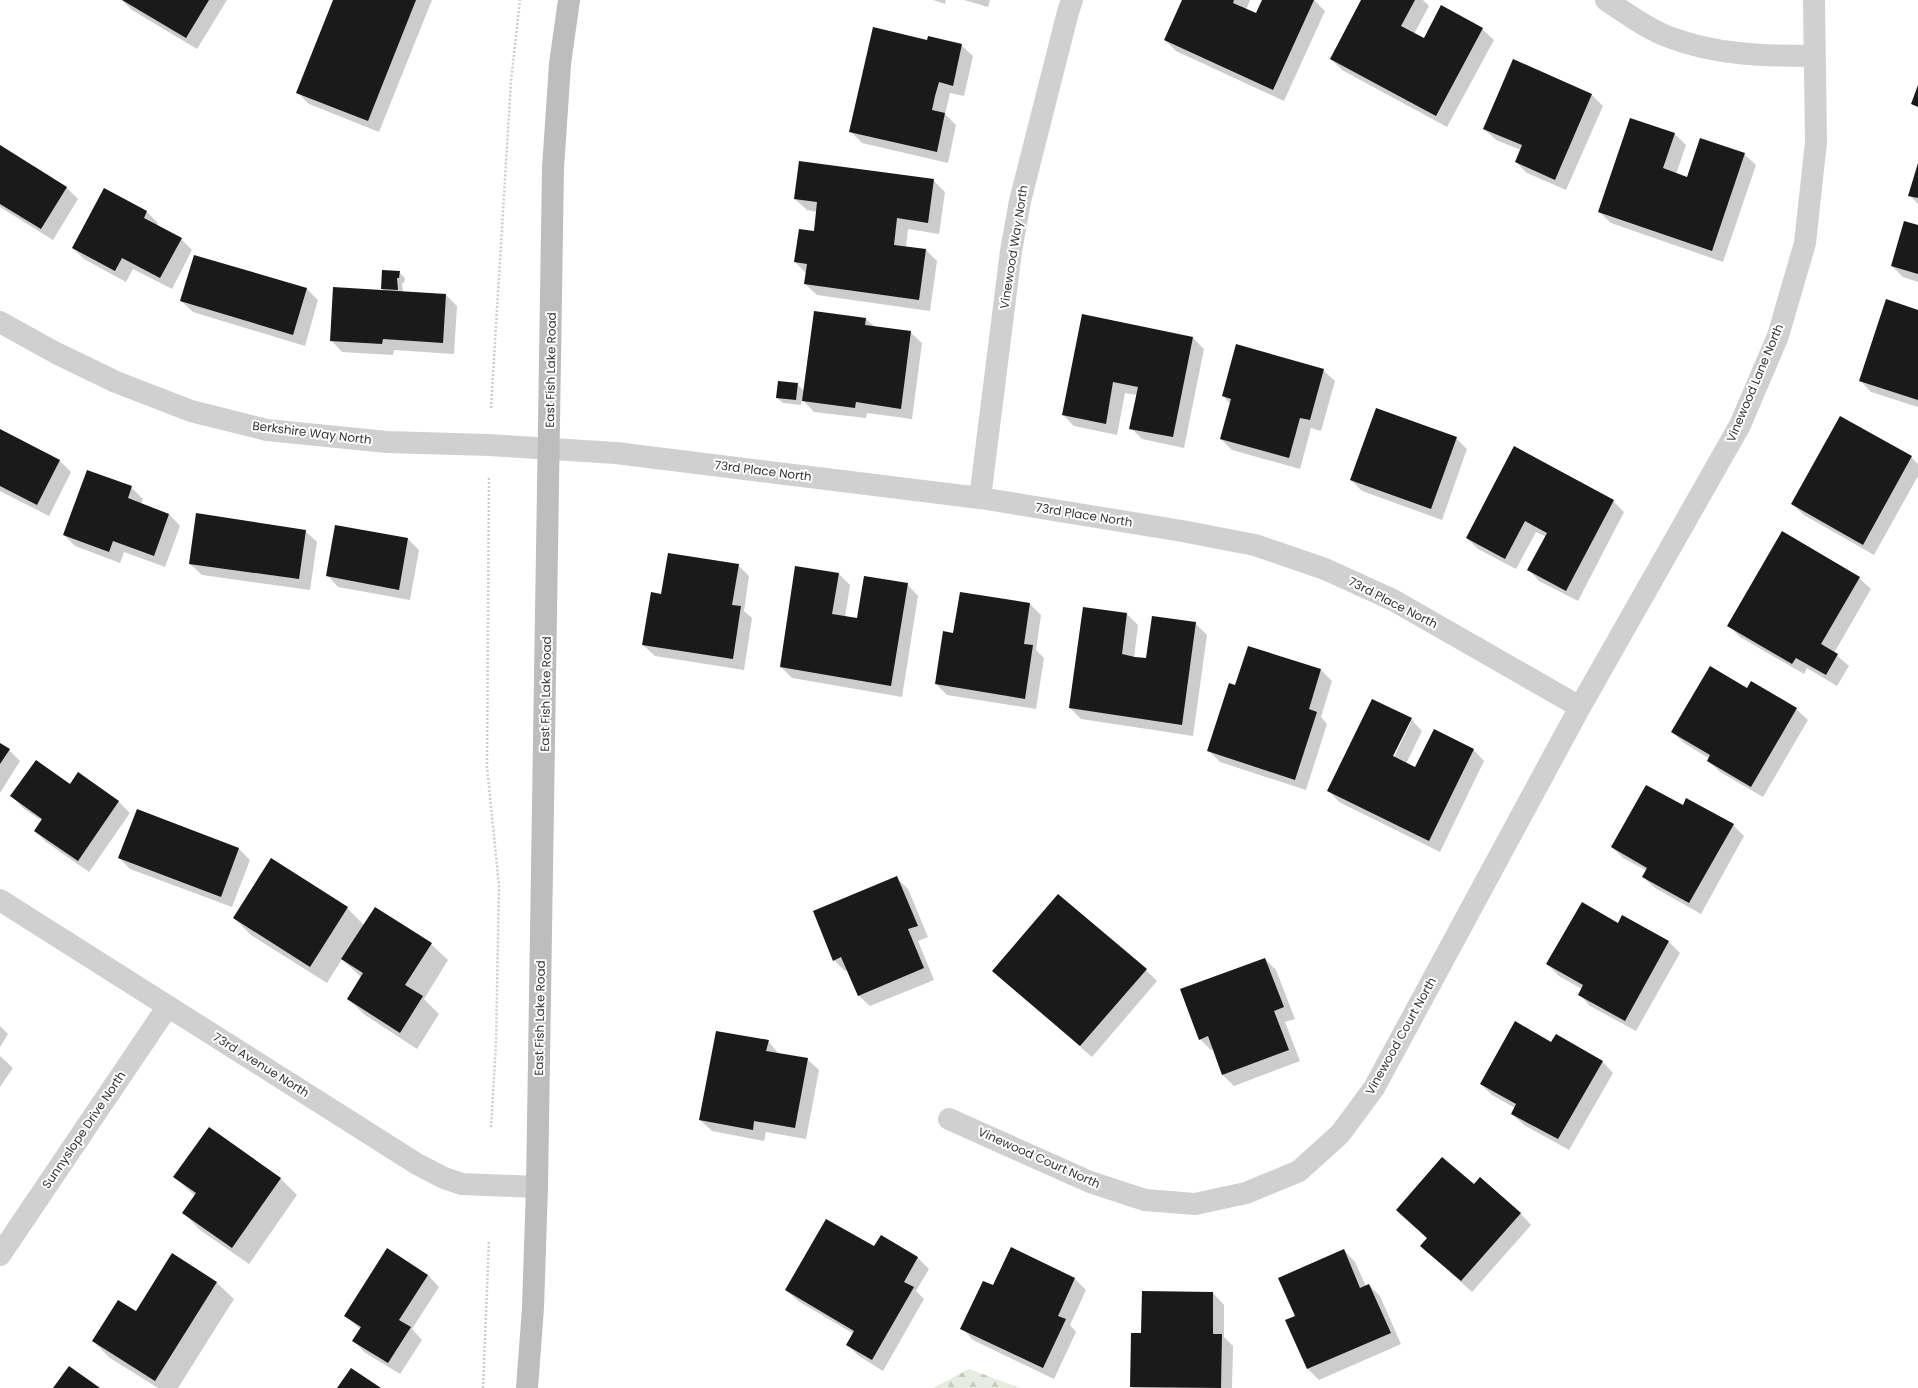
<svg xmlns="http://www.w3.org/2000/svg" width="1918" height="1388" font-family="Poppins,sans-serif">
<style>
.forest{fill:url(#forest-firs)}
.shadow{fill:#0003;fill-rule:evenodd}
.building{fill:#1a1a1a}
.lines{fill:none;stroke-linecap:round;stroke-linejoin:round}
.path{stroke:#cdcdcd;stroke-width:2.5;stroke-dasharray:2 2;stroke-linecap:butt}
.street{stroke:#d0d0d0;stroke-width:22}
.secondary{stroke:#bdbdbd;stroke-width:22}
.labels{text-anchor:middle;stroke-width:4;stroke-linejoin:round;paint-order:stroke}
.street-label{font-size:12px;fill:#333;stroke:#fff}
</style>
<defs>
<pattern id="forest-firs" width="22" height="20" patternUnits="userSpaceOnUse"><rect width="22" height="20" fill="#e6ecdf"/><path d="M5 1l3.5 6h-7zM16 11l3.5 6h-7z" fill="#c6cbc0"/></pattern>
</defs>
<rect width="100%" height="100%" fill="#fff"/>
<path class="forest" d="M969,1369L1020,1388H933Z"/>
<path class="shadow" d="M122,0H227L197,49L132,10Z
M334,0H432L379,132L309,104L298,93Z
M933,0H946L945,4Z
M964,0H990L988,7Z
M1183,0H1250L1246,10L1257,15L1263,0H1314L1325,11L1284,101L1176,51L1165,40Z
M1363,0H1423L1429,6L1414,34L1424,40L1482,29L1494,40L1447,127L1342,70L1331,59Z
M928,41L961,45L973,56L964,96L950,93L945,114L956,125L948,163L862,143L850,131Z
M1514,60L1592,95L1603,106L1566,190L1527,173L1516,162L1521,150L1496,140L1484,129Z
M1675,134L1686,145L1676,174L1688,178L1744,154L1756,165L1723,262L1611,223L1599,212Z
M0,146L67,188L78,199L53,240L0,207Z
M1918,165V204L1909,195Z
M933,180L945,192L939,234L908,229L906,247L926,250L937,261L930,311L817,295L805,284L806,273L795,262L814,232L817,212L807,210L795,199Z
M104,189L147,212L158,223L157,226L181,239L192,250L172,289L133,269L126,282L84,259L73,248Z
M1918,226V282L1903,277L1892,266Z
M195,256L307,289L318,300L305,346L193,312L181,301Z
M399,272L405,278L404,283H402L403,292L446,295L457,306L454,354L394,350L393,355L342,352L331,340L384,291L382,288Z
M1918,311V407L1871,392L1860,380Z
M1083,315L1193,338L1204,349L1184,448L1142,439L1131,428L1137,395L1125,393L1117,435L1074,426L1063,415Z
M866,319L875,327L910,332L922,343L912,419L867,413L866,418L814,412L802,399L801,405L783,403L777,398L797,384L804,391Z
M1323,370L1335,381L1321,431L1311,428L1300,469L1232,450L1221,439L1230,404L1223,396Z
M0,430L60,461L71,472L49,516L0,491Z
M1456,438L1467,449L1442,520L1362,491L1351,480Z
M1514,448L1613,501L1624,512L1578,601L1539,581L1528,569L1546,537L1536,532L1516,569L1478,549L1467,538Z
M1911,457L1918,464V476L1874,555L1804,515L1792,504Z
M131,487L143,499L141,504L169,514L180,526L165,567L124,552L120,563L75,546L64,535Z
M305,531L317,542L310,590L202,575L190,564Z
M408,539L419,550L410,600L338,587L327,575Z
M738,565L749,576L744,611L752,618L744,670L655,656L643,645L662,595Z
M796,567L839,574L850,585L845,617L858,619L907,584L918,596L902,697L792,678L781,667Z
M1859,578L1871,589L1834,653L1849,666L1837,686L1807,668L1804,674L1740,637L1729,626Z
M961,593L1030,604L1041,615L1036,650L1044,658L1036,709L947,695L936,684L954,634Z
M1127,614L1138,625L1134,658L1147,659L1195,623L1207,635L1193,736L1081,719L1070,708Z
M1249,647L1321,670L1332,681L1321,717L1327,724L1306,790L1220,762L1209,751L1236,686Z
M1747,690L1796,709L1808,720L1763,797L1720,772L1708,761L1710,759L1684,743L1672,732Z
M1411,719L1422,731L1406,764L1416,768L1473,749L1484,761L1440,852L1339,802L1328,790ZM1408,722H1411L1392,761L1390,760Z
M0,744L9,750L20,761L0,793Z
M70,785L118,801L130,813L89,872L46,842L35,831L42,821L23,808L12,796Z
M1683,807L1733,825L1744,836L1701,914L1655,888L1643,877L1647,871L1623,858L1612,847Z
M239,849L250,860L232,907L130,869L119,858Z
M896,877L908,889L928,937L918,941L934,980L870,1006L858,995L848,970L845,971L834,960Z
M347,908L364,925L431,944L448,960L424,999L439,1014L417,1049L365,1015L348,999L361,977L342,959L327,983L251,935L234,918Z
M1623,916L1669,942L1680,953L1636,1031L1590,1006L1579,994L1582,989L1559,976L1547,964L1619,924Z
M1265,959L1276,970L1295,1019L1285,1022L1300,1061L1234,1086L1223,1075L1214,1049L1211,1050L1200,1039Z
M1146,970L1157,981L1092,1057L993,971Z
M0,1026L8,1034L0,1047Z
M768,1041L779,1054L807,1059L819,1070L806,1139L766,1132L764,1141L712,1131L700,1120Z
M1552,1043L1602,1061L1613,1073L1569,1150L1524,1125L1512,1114L1515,1108L1492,1095L1481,1084Z
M0,1056L13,1068L0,1087Z
M209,1128L281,1179L297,1195L249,1264L200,1230L184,1213L195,1196L175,1177Z
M1474,1185L1520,1213L1531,1225L1472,1292L1421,1246L1428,1239L1397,1210Z
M881,1237L918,1258L929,1269L916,1291L924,1299L883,1371L859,1356L847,1345L854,1334L798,1301L786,1290L875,1248Z
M1011,1248L1075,1279L1086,1290L1070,1325L1076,1332L1054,1379L973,1340L962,1328L993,1287Z
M1344,1250L1355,1262L1366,1286L1369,1285L1380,1296L1401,1344L1319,1380L1308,1369L1287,1321L1297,1317Z
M173,1255L217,1283L234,1299L178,1388H158L110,1358L93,1341L136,1313Z
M428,1275L439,1287L412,1329L422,1340L400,1374L364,1352L353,1340L360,1329L345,1315Z
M1213,1293L1224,1305V1337L1233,1346L1232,1388H1133L1131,1386L1142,1334Z"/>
<path class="building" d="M122,0H209L186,38Z
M333,0H416L368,121L296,93Z
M1182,0H1234L1233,3L1256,13L1262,0H1314L1273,90L1164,40Z
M1361,0H1415L1401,26L1424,38L1441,5L1483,28L1436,116L1330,59Z
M873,27L927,40L928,36L962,44L953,86L939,82L935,96L932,110L945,113L937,152L849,132Z
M1513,59L1592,94L1555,180L1515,162L1522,145L1483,129Z
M1918,85V107L1911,104Z
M1630,118L1675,133L1663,168L1687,177L1700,138L1745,153L1712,251L1598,212Z
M0,145L67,187L41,229L0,204Z
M799,161L934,179L928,223L897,218L894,245L926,249L919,300L804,284L807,264L794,262L799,229L814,231L817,202L794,199Z
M1918,163V198L1908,196Z
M104,188L147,211L144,218L182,238L160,278L122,258L115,271L72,248Z
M1904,221L1918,225V274L1891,266Z
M194,255L307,288L293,335L180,301Z
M382,270L400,271L399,278H397L398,290L381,289Z
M333,287L446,294L443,343L383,339L382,344L330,341Z
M1886,299L1918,310V400L1859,381Z
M814,311L866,318L865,325L911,331L901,409L856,402L855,408L802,401Z
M1082,314L1193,337L1173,437L1129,429L1138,387L1113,382L1106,424L1062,415Z
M1236,344L1324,369L1310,420L1300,418L1289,458L1220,439L1231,399L1222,396Z
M778,381L798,383L796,400L776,398Z
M1376,408L1457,437L1431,509L1350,480Z
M1840,416L1912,456L1863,545L1791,504Z
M0,429L60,460L37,505L0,486Z
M1514,446L1614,500L1566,591L1527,570L1547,533L1534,526L1525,521L1505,559L1466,538Z
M87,470L132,486L128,498L169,514L154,556L113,541L109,552L63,535Z
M196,513L306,530L299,579L189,564Z
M335,525L408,538L399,590L326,576Z
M1782,531L1860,577L1821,644L1838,654L1826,675L1796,658L1792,664L1727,626Z
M668,553L739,564L732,605L741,606L733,659L642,645L651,592L661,594Z
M795,566L839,573L832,614L857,618L864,576L908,583L891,686L780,667Z
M960,592L1030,603L1024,644L1033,645L1025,699L935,684L943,631L953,633Z
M1083,607L1127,613L1122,654L1135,657L1146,658L1152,616L1196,622L1182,725L1069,708Z
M1248,646L1321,669L1309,709L1317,712L1295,780L1207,751L1229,683L1235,685Z
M1710,666L1747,688L1751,681L1797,708L1751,787L1707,761L1710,755L1671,732Z
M1372,699L1412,718L1393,756L1415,767L1434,729L1474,749L1429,841L1327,791Z
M0,743L10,749L0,764Z
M36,760L70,784L78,772L119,801L78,861L34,831L42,819L10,796Z
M1646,785L1683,805L1686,798L1734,824L1689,903L1642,877L1647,868L1611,847Z
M137,809L239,848L221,897L118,858Z
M271,858L348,907L310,967L233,918Z
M897,876L918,926L908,929L924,968L858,996L841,957L833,961L813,911Z
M1058,894L1147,969L1080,1046L992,971Z
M1582,902L1618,923L1622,915L1669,941L1625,1021L1578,995L1583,985L1546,964Z
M375,907L432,943L405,985L423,996L400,1033L347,999L363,973L341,959Z
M1265,958L1284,1007L1274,1011L1289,1050L1222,1075L1208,1036L1199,1040L1180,989Z
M1515,1021L1551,1042L1556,1034L1603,1061L1558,1139L1511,1114L1516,1104L1480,1084Z
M716,1031L769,1040L766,1051L808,1058L795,1128L754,1121L753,1130L699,1120Z
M209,1127L281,1178L232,1248L182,1213L196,1193L173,1177Z
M1442,1157L1474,1184L1480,1177L1521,1213L1461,1281L1420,1246L1427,1238L1396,1210Z
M826,1219L874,1246L881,1235L918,1257L904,1282L914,1287L872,1360L846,1345L854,1331L785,1290Z
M1011,1247L1075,1278L1058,1316L1066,1319L1043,1368L960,1329L983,1281L993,1285Z
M387,1248L428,1275L399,1320L411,1327L388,1363L352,1341L361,1327L344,1316Z
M1344,1249L1360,1288L1369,1284L1391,1333L1307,1369L1285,1320L1295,1316L1278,1278Z
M172,1253L217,1282L155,1381L92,1341L118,1300L136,1311Z
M1142,1291L1213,1292V1334H1222L1221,1388L1130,1387L1131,1333H1141Z
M69,1366L100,1388H53Z
M351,1368L381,1388H337Z"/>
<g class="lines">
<path class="path" d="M491,408L511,81L520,0
M489,478L487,767L499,886L496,1044L491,1128
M483,1388L489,1241"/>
<path class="street" d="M1606,0C1626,13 1647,29 1669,37C1715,55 1765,56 1813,56
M0,322L56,353L116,382L191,411L267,430L387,442L489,445L616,453L980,498L1182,531L1255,545L1325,569L1393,600L1580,707
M980,498L1011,251L1020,201L1068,12L1072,0
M0,900L417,1164L444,1178L462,1184L537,1187
M949,1119L1090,1182L1145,1200L1195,1204L1246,1193L1299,1171L1340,1134L1374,1088L1580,707L1740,425L1778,336L1805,243L1816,142L1814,0
M0,1255L168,1006"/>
<path class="secondary" d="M527,1388L533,1308L537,1187L553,168L560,64L569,0"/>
</g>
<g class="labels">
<g class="street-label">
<text transform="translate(1014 247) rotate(-81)" y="4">Vinewood Way North</text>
<text transform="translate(551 370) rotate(-89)" y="4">East Fish Lake Road</text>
<text transform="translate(1755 383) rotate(-67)" y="4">Vinewood Lane North</text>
<text transform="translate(312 433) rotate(7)" y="4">Berkshire Way North</text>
<text transform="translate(763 471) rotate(7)" y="4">73rd Place North</text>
<text transform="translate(1084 515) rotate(9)" y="4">73rd Place North</text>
<text transform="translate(1393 603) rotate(27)" y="4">73rd Place North</text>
<text transform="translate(546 694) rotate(-89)" y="4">East Fish Lake Road</text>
<text transform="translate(540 1018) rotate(-89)" y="4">East Fish Lake Road</text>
<text transform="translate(1401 1036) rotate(-61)" y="4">Vinewood Court North</text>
<text transform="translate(261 1065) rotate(32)" y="4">73rd Avenue North</text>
<text transform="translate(84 1130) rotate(-56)" y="4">Sunnyslope Drive North</text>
<text transform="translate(1039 1158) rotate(24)" y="4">Vinewood Court North</text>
</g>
</g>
</svg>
